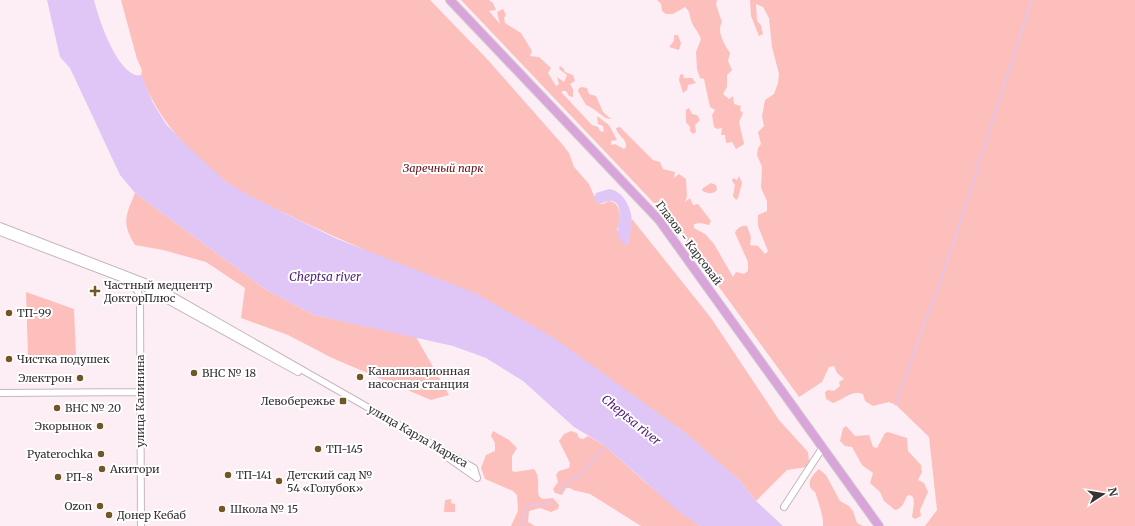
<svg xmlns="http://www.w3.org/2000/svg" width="1135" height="526" font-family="Merriweather,serif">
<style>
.green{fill:#fcbfbb}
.water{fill:#dfc6f7}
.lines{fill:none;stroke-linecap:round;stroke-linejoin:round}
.stream{stroke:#dfc6f7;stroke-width:1.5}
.minor-casing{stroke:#c4b7be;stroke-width:8}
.major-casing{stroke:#d3d2d2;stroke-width:10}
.minor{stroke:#fff;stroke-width:6}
.major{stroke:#d8a4d9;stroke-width:8}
.poi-dot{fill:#715728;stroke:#fff;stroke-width:1.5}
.labels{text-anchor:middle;stroke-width:4;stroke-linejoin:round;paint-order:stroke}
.park-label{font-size:11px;font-style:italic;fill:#640d14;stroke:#fff}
.street-label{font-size:11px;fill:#373134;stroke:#fff}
.poi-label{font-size:11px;fill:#373134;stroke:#fff;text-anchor:start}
.water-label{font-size:12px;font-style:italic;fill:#58227e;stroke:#fff}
</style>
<rect width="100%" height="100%" fill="#fdeef6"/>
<path class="green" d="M121,0H430L487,59L562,144L569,153L574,167L589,184L597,203L603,204L609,201C623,203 620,221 617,230L629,244C628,235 632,228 632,219L711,318L779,420L808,452L809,461L807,467L787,470L756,501L740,481L679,428L361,248C341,240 323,231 303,222C277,209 248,198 225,181C189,154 157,118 141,75L142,70L137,59Z
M461,0H489L493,3L496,10L489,11L500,24L497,12L503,9L506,15L504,18L505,23L521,33L532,51L530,56L539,57L551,68L548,73L556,86L559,84L557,77L564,82L567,75L559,69L560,66L563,68L565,72L573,75L575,81L570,84L573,89V97L569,96L566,91H562V93L592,125L598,127L600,131L604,132L603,126L598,124L597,116L609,125L617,140L611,141V145L615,144L624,149L626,147C627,138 617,136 616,128L620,127L653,160L660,162L663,169L675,172L674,178L679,174L686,179L687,196L685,202L690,198L693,205L698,204L711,221L709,225L700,223L694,224V228L705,234L714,244L733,277L736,272L744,274L748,271V262L735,233C736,229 742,225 747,226L751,237L750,245L758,246L765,254L768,251L758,226V215L767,211V201L761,188L762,167L757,155L758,148L761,144L758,132L764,126L762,116L765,100L774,94L778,83L779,74L772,47L769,18L763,7L756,4L757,21L761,25L763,34L759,36L751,16L750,0H1135V526H925L937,510L929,437L896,405L889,402L873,406L865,401L863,394C850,390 844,400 833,403L826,399L825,392L828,390L834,391L840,386L839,382L844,379L837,373L834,366L829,367L822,382L799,397L797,394L671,221Z
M657,0H717L716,5L722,22C716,32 725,45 730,53L728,61L732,70L727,75V87L723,94L729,99L733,96L734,104L741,106L740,110L743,113L739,122L744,144L736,149L732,142L726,143L725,135H721L722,128L717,129L714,127L712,115L715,110L710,107L704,79L700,78L697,69L696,52L701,39C699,33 696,30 693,25C689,19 692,13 685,7L673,14H666L662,11L661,4Z
M674,35H678L681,43L679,50L669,47L674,41Z
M683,74L684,78H692L696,83L688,85L687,90L683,93L679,80L680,75Z
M582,87L587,88L589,94L596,96L603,112L611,119C604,120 594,107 586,105L578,91L579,88Z
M689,108L692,114L697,115L700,120L695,125L696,132L693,134L690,131V127L686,122V110Z
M739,176L742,183L738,198L736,200L733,196L735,185L732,181L733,178L737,180Z
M711,183L716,185L717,190C712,195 708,193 702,191L703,188Z
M135,193L265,289L314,315L416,337L449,395L431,400L332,358L288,335L241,318L245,288L206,262L163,250L135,245C121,223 126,215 135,193Z
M26,292L74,309L76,355L28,356Z
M846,426L855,436L869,435L873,447L877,448L885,433L888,432L907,438L908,451L921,465L922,472L918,480L924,483L928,492L920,510L921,516L915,519L912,517L914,503L913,497L910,495L907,496C904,502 902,509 895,510L884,501L880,492L870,483L873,473L862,465L852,447L845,446L840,441L843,428Z
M493,431L509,440L517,448L512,456V471L515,472L534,469C543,480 533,496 543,499C546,499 550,498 553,498L559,505L558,509L551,512L540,508L529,511L528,522L535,526H511L518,511L517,495L513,491L485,479L481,468L486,455L495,451V443L491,436Z
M571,431L577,433L579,438L583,439L588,436L604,445L645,482L700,526H641L590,494L573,490L570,488H566L562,495L555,493L553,489L558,482L556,475L559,471L569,468L570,463L559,441L564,434Z
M819,469L826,475L840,501L849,506L853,511L857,523L863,526H823C824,517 818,501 815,492C804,485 812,475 819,469Z
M451,499V503L455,504V512H444L445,500Z"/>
<path class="water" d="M47,0H94C99,20 114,64 133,74C136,76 138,75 141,75L153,103L166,124L183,142L225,181L248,195L335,238L475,293L554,338L686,433L740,481L756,501L783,526H700L677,510L604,445L574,427L523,381L486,358L453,346L314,315L265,289L135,193L120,175L70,68L60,57Z
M609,189C625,191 633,212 632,226C631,233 628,237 629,244L626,245C607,235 630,206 612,201C607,200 602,205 597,203L594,197L596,193Z"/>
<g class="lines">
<path class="stream" d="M895,405L946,265L1032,0
M559,490L573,479L580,475L606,446
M522,526C526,501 526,506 548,504L551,501"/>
<defs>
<path id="minor" d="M0,226L150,284L171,295L474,468L477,478
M0,232L142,286L298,372
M131,282L138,292L140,300L141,526
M0,393L140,392
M447,457L477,478
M784,507L823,447"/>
<path id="major" d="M450,0L659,220L879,526"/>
</defs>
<use href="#minor" class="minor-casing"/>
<use href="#major" class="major-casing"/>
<use href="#minor" class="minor"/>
<use href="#major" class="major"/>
</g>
<g class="poi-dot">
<path d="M93 285h4v4h4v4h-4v4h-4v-4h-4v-4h4z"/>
<circle cx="9" cy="313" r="4"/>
<circle cx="9" cy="359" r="4"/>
<circle cx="194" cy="373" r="4"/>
<circle cx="360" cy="377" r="4"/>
<circle cx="80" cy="378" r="4"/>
<rect x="339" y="397" width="8" height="8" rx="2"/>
<circle cx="57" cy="408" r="4"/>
<circle cx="100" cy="426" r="4"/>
<circle cx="318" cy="449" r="4"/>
<circle cx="101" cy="454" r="4"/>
<circle cx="102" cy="469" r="4"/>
<circle cx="228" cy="475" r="4"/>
<circle cx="58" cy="477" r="4"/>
<circle cx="279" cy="481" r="4"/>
<circle cx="100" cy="506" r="4"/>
<circle cx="222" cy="509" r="4"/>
<circle cx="109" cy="515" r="4"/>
</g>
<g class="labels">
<g class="park-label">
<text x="443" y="172">Заречный парк</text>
</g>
<g class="street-label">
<text transform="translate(689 243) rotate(53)" y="4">Глазов - Карсовай</text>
<text transform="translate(140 401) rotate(-90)" y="4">улица Калинина</text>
<text transform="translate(418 436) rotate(30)" y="4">улица Карла Маркса</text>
</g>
<g class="poi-label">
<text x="104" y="289">Частный медцентр<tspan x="104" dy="13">ДокторПлюс</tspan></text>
<text x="17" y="317">ТП-99</text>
<text x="17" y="363">Чистка подушек</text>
<text x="368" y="375">Канализационная<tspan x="368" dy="13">насосная станция</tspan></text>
<text x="202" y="377">ВНС № 18</text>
<text x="72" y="382" text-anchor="end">Электрон</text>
<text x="335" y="405" text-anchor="end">Левобережье</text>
<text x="65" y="412">ВНС № 20</text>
<text x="92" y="430" text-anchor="end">Экорынок</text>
<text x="326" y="453">ТП-145</text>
<text x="93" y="458" text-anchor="end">Pyaterochka</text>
<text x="110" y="473">Акитори</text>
<text x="236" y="479">ТП-141</text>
<text x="287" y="479">Детский сад №<tspan x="287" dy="13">54 «Голубок»</tspan></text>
<text x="66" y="481">РП-8</text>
<text x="92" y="510" text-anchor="end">Ozon</text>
<text x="230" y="513">Школа № 15</text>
<text x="117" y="519">Донер Кебаб</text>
</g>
<g class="water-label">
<text x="325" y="281">Cheptsa river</text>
<text transform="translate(631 420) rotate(39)" y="4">Cheptsa river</text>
</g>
</g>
<g transform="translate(1103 494) rotate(78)" stroke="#ffffff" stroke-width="3" paint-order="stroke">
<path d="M0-3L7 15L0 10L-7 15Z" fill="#373134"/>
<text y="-6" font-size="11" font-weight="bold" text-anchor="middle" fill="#373134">N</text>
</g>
</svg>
